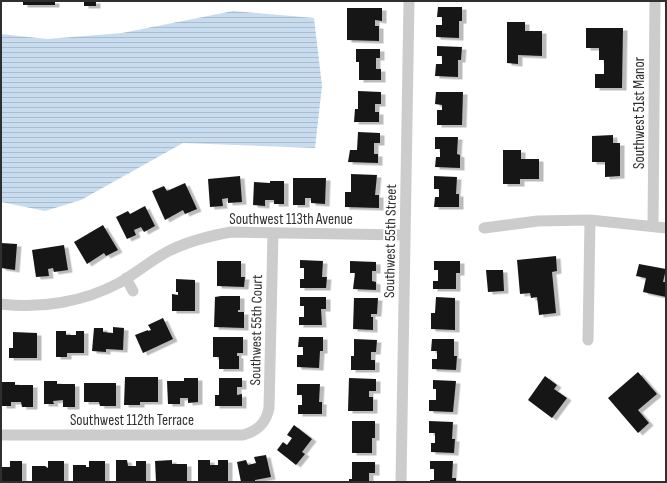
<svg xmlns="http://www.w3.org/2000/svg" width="667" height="483" font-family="'Sofia Sans Condensed',sans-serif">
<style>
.water{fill:url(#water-rules)}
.building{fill:#161616;filter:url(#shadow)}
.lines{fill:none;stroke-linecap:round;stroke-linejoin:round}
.minor{stroke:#ccc;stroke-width:11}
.labels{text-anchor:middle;stroke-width:4;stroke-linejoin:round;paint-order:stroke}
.street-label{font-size:15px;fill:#2f2f2f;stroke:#fff}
</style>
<defs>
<pattern id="water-rules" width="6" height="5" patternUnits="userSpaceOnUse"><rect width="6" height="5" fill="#c7dcee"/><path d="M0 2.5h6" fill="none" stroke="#abbdcc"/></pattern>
<filter id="shadow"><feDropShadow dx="4.5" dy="2.5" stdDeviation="0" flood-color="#0004"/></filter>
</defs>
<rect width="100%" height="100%" fill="#fff"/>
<path class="water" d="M233,11L314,18L322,86L315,148L183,143L81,200L45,211L1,202V34L47,39L122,33Z"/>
<path class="building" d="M23,1H55V5H23Z
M84,1H96V6H84Z
M438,7H462V21H459V38L436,37V25H442V17H437Z
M347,8H382V21L375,20V26H379V41L347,40Z
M507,22H525V31H542V56L518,55V64L507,63Z
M586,28H623L622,88H595V74H604V60H599V48H586Z
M437,46L462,47L461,60H458V77L435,76L436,64H442V56H437Z
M356,49H380V58H376V69H381V80H359V62H356Z
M358,91L381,92V104H375V112H379V122H354L355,109H358Z
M436,92H463L462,125H437V110H442V105L435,104Z
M358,132L380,133V143H374V154H378V163L348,162L350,150H357Z
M613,135V143H620V176L605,177V162H592V136Z
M435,137H458L457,154L460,155V168L435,167L436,157H440V149H435Z
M503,150H521V159H539V179H520V184H503Z
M351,174L377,175L375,195H379V208L345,207V192H351Z
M240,176L242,202L228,203V198L222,199L223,206L210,207L208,179Z
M434,176L457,177L456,194H459V207H434L435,197H439V189H434Z
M293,178H326L325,204L311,203V198H305V205H293Z
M270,181H284V204H274V200H265V206L253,205L254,182L270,183Z
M185,183L197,209L185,214L183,210L165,220L152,191L164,186L167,191Z
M145,206L155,226L144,232L141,227L134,230L136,235L127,239L116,217L128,211L130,214Z
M103,225L118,250L106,256L104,253L87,264L74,242Z
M1,243L17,244L15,270L1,268Z
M64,245L68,270L54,272L53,268L48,269L49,276L36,277L32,250Z
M556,256L557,271L552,272L556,313L539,315L537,297L531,298L530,293L520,294L517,260Z
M300,260L323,261L322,277H327L326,288H300V279H304V268H300Z
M217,261H241V277H245L244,287L217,286Z
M350,261L376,262V271H372V281L376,282V290L353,289L355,273H350Z
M434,261H460V273H456V289H433V281H438V270H434Z
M639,264L666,269L663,282H666V297L643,292L646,278L636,276Z
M486,270H503L504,291L488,292Z
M176,279L195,280V311H172V294L178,295V292H176Z
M221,296H240V310H238V312H244V328L214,327L215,297Z
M300,297H326V309H321L322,325H299V317H304V306H300Z
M436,297L455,298V330L431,329V313H435Z
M354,298H378L377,314H371V317H373V330L353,329Z
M163,318L173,339L143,353L135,335L148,330V331L151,330L148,325Z
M113,327L124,328L123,350L106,349V352L92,351L94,328H103V332L113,333Z
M56,331H66V335H76V331H84V353H67V357H56Z
M13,332L37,333V358H9V348H13Z
M213,337H243V353H237V356H239V369H219V357H213Z
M299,337H323V351H320L319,368L297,367V355H303V347H298Z
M354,339L377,340L376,352H371V360H375V370H351V356H354Z
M432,339H454V356H457L456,370L432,369V359H437V351H431Z
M638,372L657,394L638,410L649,423L638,433L608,398Z
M545,376L557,385L554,389L567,398L552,418L528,400Z
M125,377H158V402H140V405H124Z
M184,378H198V402L188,403V398H180V404H168L167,381H184Z
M219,378H242V387H237V395L242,394V406H215V395H219Z
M349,378L376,379V391H369V397H373V411H348Z
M433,380L456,381L453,412L429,411V400H436V389H433Z
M44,381H57V384H75V407H63V400L53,401L54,404H44Z
M2,382H15V385H33V407H22L21,402H11V406H2Z
M84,383H116V406H100L99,402H84Z
M297,384H320L319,402H322V414H298V405H302V395H297Z
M352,421H375V438H372V453H352Z
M429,421L453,422L452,439H455L454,453L431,452V443H435V433H429Z
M294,425L312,439L302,452L305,454L296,465L277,450L283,442L287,445L292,438L287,435Z
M266,455L271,477L255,480V482H241L237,462L246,460L248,465L256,463L254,457Z
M116,460H127L128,466H136V461H146V482H116Z
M172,460V464H187V482H156L155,461Z
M198,460H210V465H218V460H228V482H198Z
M10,461H22V482H1V467H10Z
M48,461H64V482H32V466H45L48,468Z
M89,461H105V482H73V465H86V467H89Z
M430,461H453L452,478H456V482H430V480H434V469H430Z
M352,462H375V473H369V482H349V479H352Z"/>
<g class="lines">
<path class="minor" d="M653,226L655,1
M484,228L538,221L590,220L666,228
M126,278L133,291
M1,304C41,309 83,302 119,283C135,274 149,262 165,253C185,242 209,236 231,232L404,235
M588,340L590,220
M1,435H243C258,431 266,423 269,408L273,233
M401,482L409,1"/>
</g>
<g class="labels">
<g class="street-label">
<text transform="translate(639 113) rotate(-90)" y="5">Southwest 51st Manor</text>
<text x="291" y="224">Southwest 113th Avenue</text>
<text transform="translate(390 241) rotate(-89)" y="5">Southwest 55th Street</text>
<text transform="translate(256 330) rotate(-89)" y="5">Southwest 55th Court</text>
<text x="132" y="425">Southwest 112th Terrace</text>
</g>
</g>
<rect width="667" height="483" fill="none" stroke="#2f2f2f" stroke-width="4"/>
</svg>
